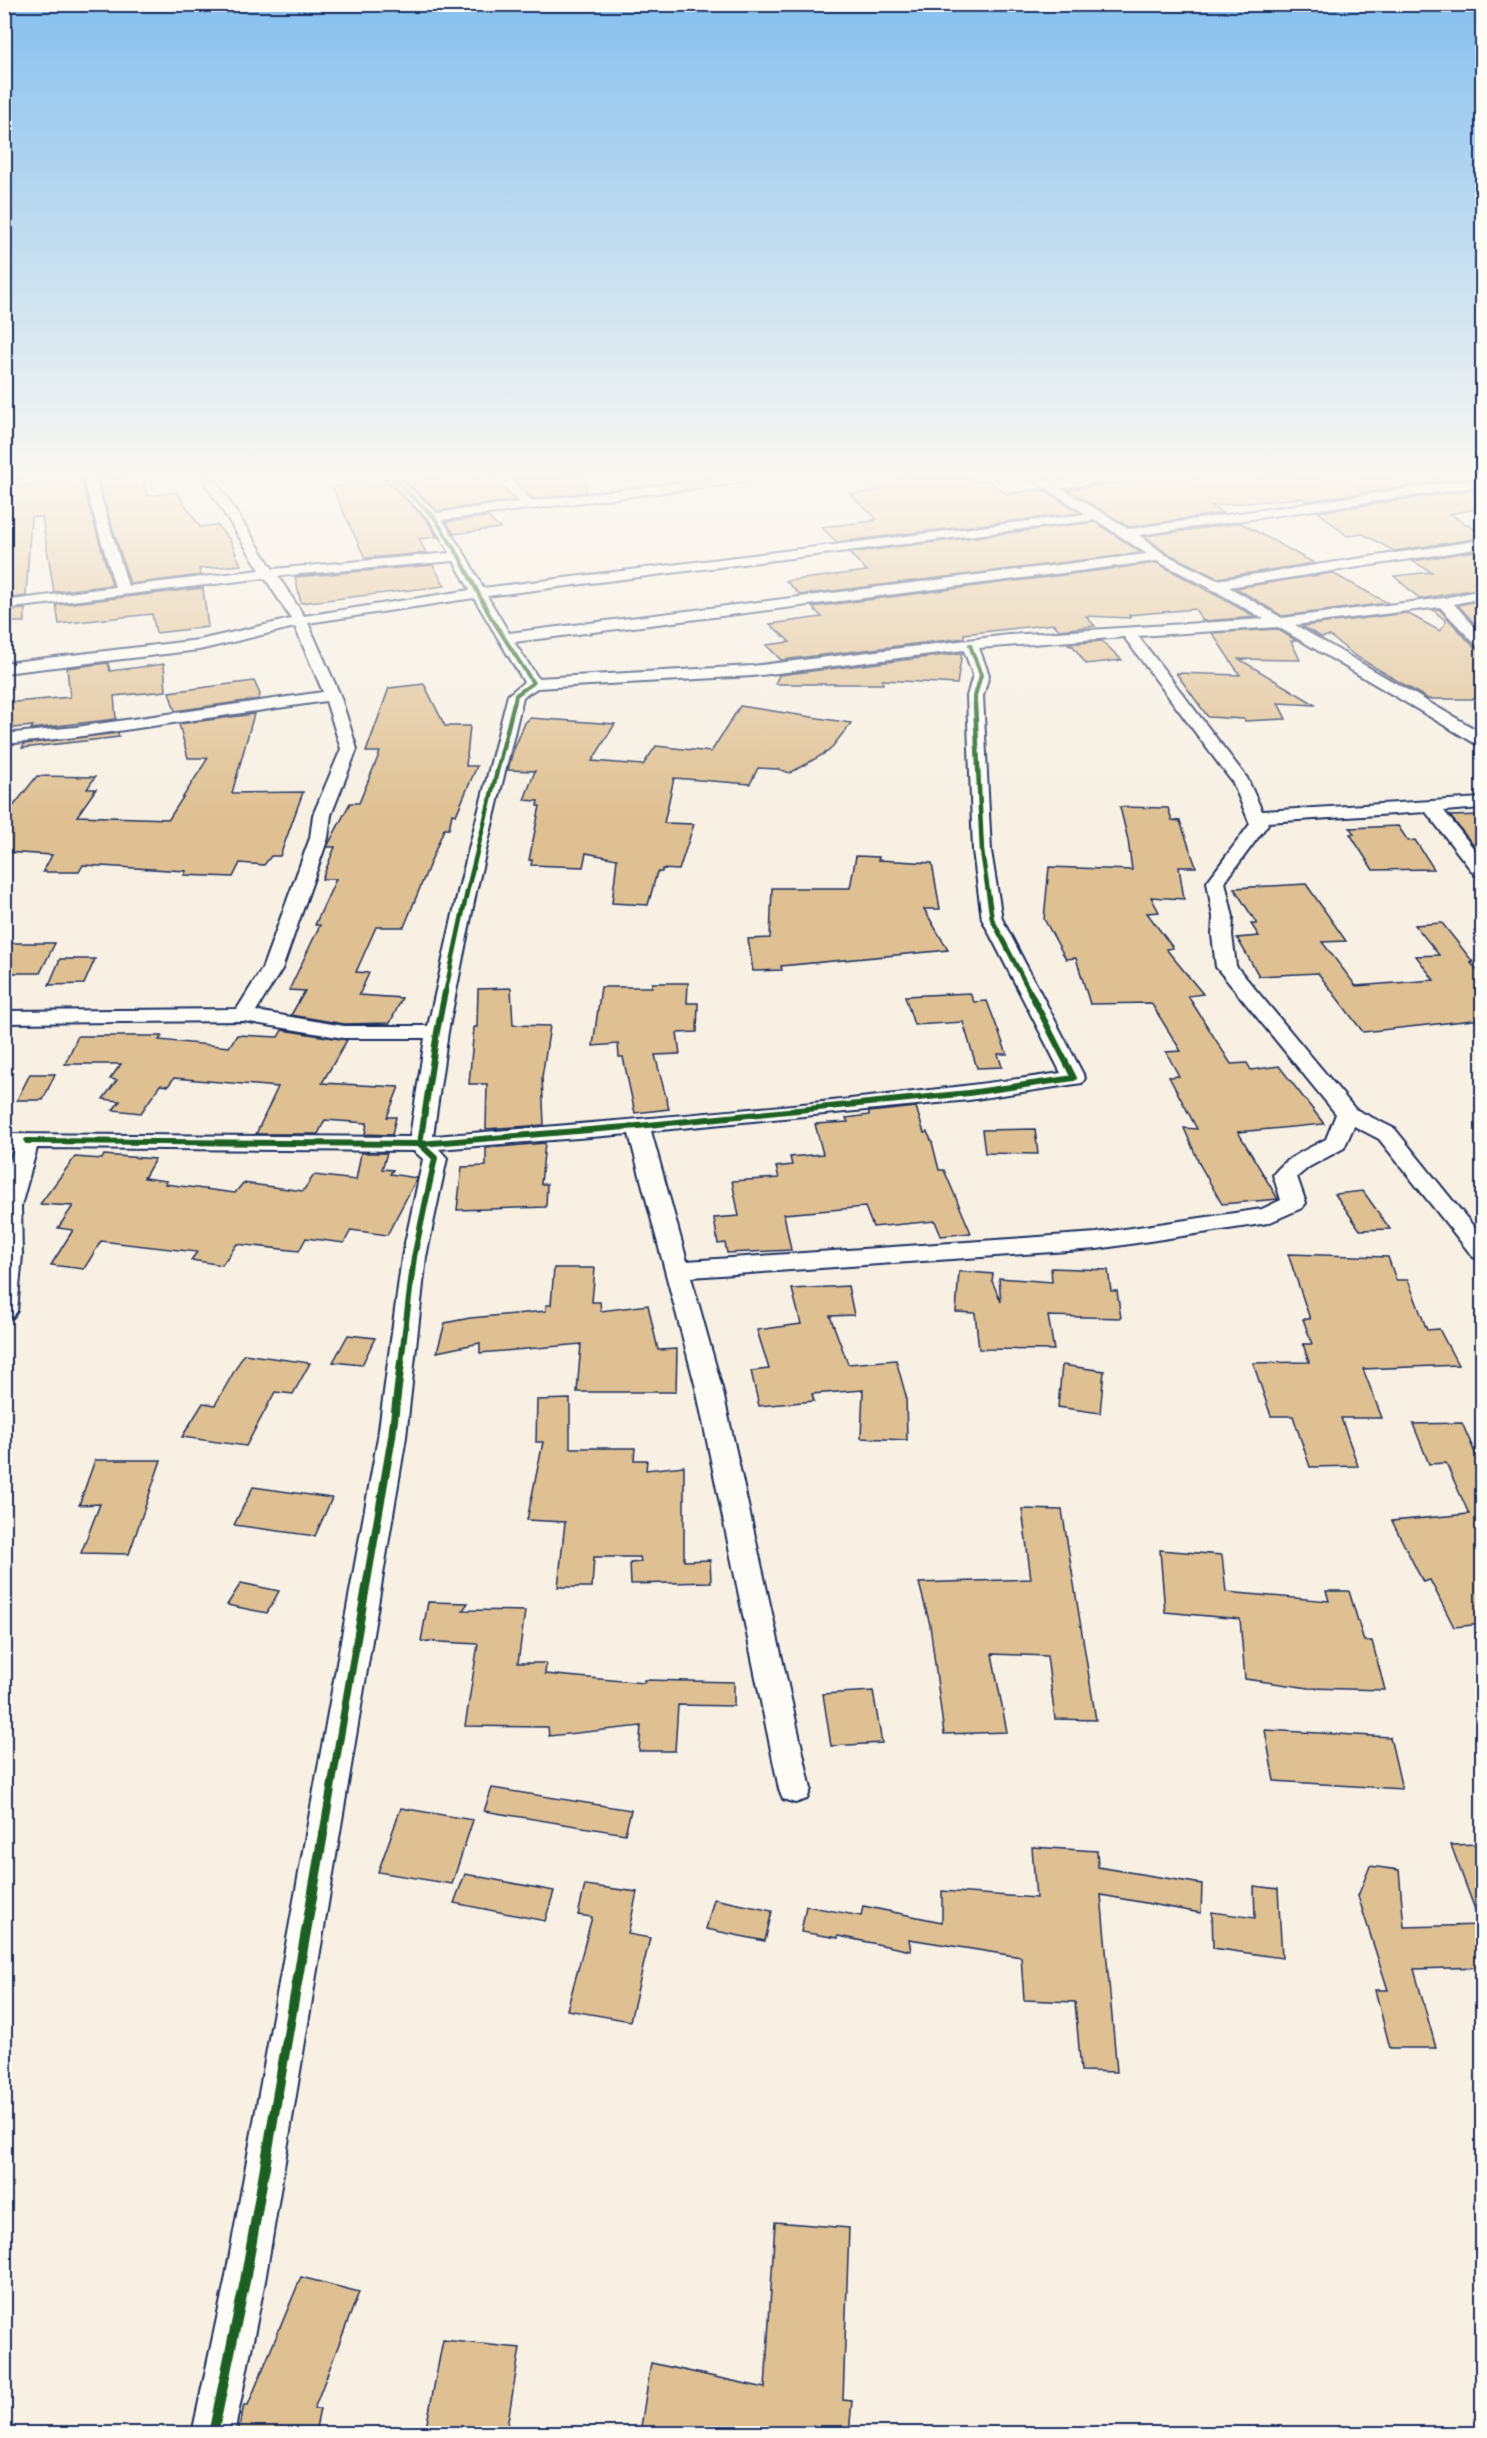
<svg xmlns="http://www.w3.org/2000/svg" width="1487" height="2438" font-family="Dekko,sans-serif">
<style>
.building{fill:#dfc092;stroke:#1b2f5e;stroke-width:1.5}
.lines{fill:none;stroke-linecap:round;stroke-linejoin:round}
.minor-casing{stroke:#1b2f5e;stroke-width:4}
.minor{fill:#fdfcf7;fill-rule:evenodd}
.cycleway-far4-casing{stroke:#fdfcf7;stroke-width:6}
.cycleway-far3-casing{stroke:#fdfcf7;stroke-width:8}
.cycleway-far2-casing{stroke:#fdfcf7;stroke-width:10}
.cycleway-far1-casing{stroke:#fdfcf7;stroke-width:11}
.cycleway-casing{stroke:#fdfcf7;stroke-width:14}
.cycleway-far4{stroke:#1b5e20;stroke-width:4}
.cycleway-far3{stroke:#1b5e20;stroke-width:4.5}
.cycleway-far2{stroke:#1b5e20;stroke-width:6}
.cycleway-far1{stroke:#1b5e20;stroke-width:8}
.cycleway{stroke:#1b5e20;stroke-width:10}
</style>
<rect width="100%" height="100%" fill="#f7f0e3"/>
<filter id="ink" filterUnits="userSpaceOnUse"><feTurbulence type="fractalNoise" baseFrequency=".0167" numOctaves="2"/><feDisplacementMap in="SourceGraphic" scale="12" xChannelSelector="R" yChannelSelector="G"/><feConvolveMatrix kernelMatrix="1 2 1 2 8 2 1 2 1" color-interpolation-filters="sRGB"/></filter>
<g filter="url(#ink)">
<path class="building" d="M8,478H22L26,485L81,479L112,585L54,592L42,517H31L26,596L9,598L7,574H4V487H7Z
M97,478H141L148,496L177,492L200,527L217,525L230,540L241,565L199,569L201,575L130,584Z
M429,478H494L514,500L438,511L405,481Z
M512,478H585L586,492L533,499Z
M864,478H972V482L987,480L1007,494L1042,489L1080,513L837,542L821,527L874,521L872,520L877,519L850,494L878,491Z
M1169,478H1437L1444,481L1306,501L1302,498L1210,506L1223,513L1129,527L1067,489Z
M367,483V486L388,483L427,520L437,537L419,539L426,553L365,558L332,487Z
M1478,489L1482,492V508L1450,514L1482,534V538L1394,551L1363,534L1347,536L1318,512Z
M488,517L500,528L454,534L446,522Z
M1095,522L1141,553L800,595L786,581L867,571L849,553Z
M1241,523L1314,563L1217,578L1165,552L1145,536Z
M1482,550V588L1420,599L1394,576L1432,572L1412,561Z
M1157,563L1256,617L1203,621L1195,609L1129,615L1130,618L1086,616L1095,626L1059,630L1054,624L964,634V638L781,660L766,645L790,642L770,624L822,617L812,607Z
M433,565L445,586L301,603L295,577Z
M1332,573L1388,603L1282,616L1236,588Z
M203,588L208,627L156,633L152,614L59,624L56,605Z
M1482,600V632L1458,605Z
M25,609V622H12L11,610Z
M1439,609L1475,648L1482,650V699H1428L1354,655L1330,636L1321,637L1302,626L1407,613L1440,631L1446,621L1433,610Z
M1277,629L1297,641H1291L1300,660L1239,659L1316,705L1278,703L1286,719L1245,721L1244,719L1208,717L1176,673L1240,675L1212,633Z
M1102,641L1122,660L1086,664L1073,646H1070L1068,644Z
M962,653L957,684L882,680L883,684H775L779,675Z
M108,663L110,671L164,664L166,691L114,696L116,719L31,729L33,726L4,729V703L70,697L67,668Z
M254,681L260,694L259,699L175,711L169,692Z
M424,684L445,726H470L466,766H477L456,815L452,814L449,829H444L404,927H376L356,972L369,973L359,995L402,998L390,1023L344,1024L291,1015L305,991L289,990L320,925H315L336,879H322L335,847H327L350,803H359L380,752H366L389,688Z
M740,706L851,723L829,751L790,773L778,769L758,768L750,784L674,778L664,823L694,824L679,870L662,869V872H657L648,905L612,903L617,859L586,853L583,867L531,865L532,860H529L540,806H537L538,801L524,800L535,771L508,770L512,754L525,723L530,718L615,724L592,761L643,765L656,746L711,752Z
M254,714L232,793L303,792L280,856H271L264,865L240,863L233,877L184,875L186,871L83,865L79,872H43L52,855L4,852V818L37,776L95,777L87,789H96L77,816L169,819L208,758H188L179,724Z
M118,733L119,737L22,748L24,744Z
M1120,807L1168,808L1172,820L1180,821L1196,867H1179L1184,899L1151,897L1159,912L1147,913L1173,948L1166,949L1203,994L1188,996L1231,1064L1247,1063L1251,1070L1279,1066L1324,1124L1238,1132L1278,1199L1222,1204L1200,1165L1184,1128L1197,1129L1169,1077L1179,1076L1166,1052L1181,1051L1151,1003L1090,1004L1076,958L1066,959L1044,919L1049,867L1132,870L1128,840Z
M1482,815V856L1450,816Z
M1398,826L1408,841L1415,840L1434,869L1373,870L1350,834H1354L1350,828Z
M856,856L879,857L878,860L932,863L940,909H924L948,950L781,966L782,970L753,971L748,939L770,938L772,888H850Z
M1306,884L1346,941L1322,942L1356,986L1434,980L1416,956L1439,955L1415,925L1442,923L1473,962H1470L1482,975V1019L1363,1032L1318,973L1259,976L1237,938L1259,936L1251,924H1257L1234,888Z
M4,943H55L40,973H4Z
M60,959H95L84,984L49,985Z
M652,983H688L687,1003H698L697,1032L677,1033L680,1054L655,1055L669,1109L635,1113L623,1057H619L618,1044L593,1046L601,987H652Z
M511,988L513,1025L550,1026L542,1077L544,1125L486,1129L487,1084H469L474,1027H477L478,989Z
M970,993L974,1002L987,1001L1007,1054H998L1002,1067L977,1068L963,1022L914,1025L905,996Z
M282,1030L347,1040L322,1083L399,1087L387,1117H396L392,1135L365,1134L367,1123L325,1120L318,1134H256L278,1087L174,1078L168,1086L160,1085L141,1113L113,1110L120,1101L103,1099L117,1080L110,1079L121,1064H65L78,1036H162L159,1040L229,1047L237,1035L278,1037Z
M30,1074H55L43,1100H17Z
M916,1107L924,1133L927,1132L932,1142L939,1170H944L971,1233L941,1236L935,1221L873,1227L865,1207L784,1214L791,1250L727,1253L725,1243L718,1244L714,1218L739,1216L732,1181L779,1178L776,1167L792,1165L790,1157L823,1154L815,1124L848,1122L846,1118L869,1115V1112Z
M1035,1129L1038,1154L985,1153L982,1130Z
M545,1143L541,1184H547L546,1207L457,1210L462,1167L486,1166V1148Z
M361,1153H387L382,1169L393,1170L390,1174L417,1178L387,1235L351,1230L344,1243L306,1238L299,1251L237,1244L222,1265L191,1260L197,1252L101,1241L84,1269L51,1265L73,1230L58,1228L73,1206L40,1204L75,1157L102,1159L104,1155L155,1159L144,1178L167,1181L165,1184L235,1193L243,1183L303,1191L314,1175L356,1180Z
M1363,1191L1390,1229L1360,1230L1335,1194Z
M1288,1254L1388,1257L1396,1280H1408L1427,1330L1439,1329L1458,1365L1363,1369L1382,1418H1341L1358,1466L1310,1467L1293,1416H1271L1253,1363L1309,1362L1303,1344H1312L1303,1319H1310Z
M554,1268H595L592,1302H600L601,1311L648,1305L658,1350L677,1349L676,1392H577L581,1344L480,1353V1343L437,1352L445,1323L470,1318L546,1311V1305H551Z
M1051,1268L1108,1270L1111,1291H1117L1121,1318L1048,1316L1054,1350L979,1349L975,1313L956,1312L959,1271L993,1274L992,1281L1001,1302L999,1278L1052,1282Z
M848,1286L854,1315L830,1316L848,1364L896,1360L906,1396L907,1440L861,1438L863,1390L812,1394L814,1401L759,1406L751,1371L769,1369L757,1330L801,1324L792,1289Z
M348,1335L375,1338L362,1365L333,1362Z
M244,1354L310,1363L293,1394L275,1392L246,1446L182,1437L203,1403L215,1405Z
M1062,1365L1104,1371L1100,1413L1058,1407Z
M570,1399V1448H635L634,1460H647L646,1470L684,1466V1561L710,1560L711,1582L631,1584L630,1563L641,1562L640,1557H594L592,1587H558L565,1522L527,1520L543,1442H536L537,1400Z
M1462,1423L1482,1469V1624L1454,1627L1430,1580L1423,1582L1392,1521L1469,1514L1446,1463L1429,1464L1413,1424Z
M95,1460H161L129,1554L81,1553L100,1504L79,1505Z
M253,1487L332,1498L315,1536L234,1525Z
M1022,1509L1062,1510L1096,1720L1055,1719L1047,1656L992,1654L1007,1732L944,1734L930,1625L919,1583L1031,1579Z
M1160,1550L1222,1555L1226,1592L1329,1601L1326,1591H1349L1364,1641H1372L1385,1690L1309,1688L1245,1679L1240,1619L1165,1612Z
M241,1583L279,1591L267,1613L227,1605Z
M428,1602L468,1603L463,1610L525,1611L518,1663H546L545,1674L644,1683V1680L734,1682V1706L678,1705L675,1751H639L641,1726L549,1736L548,1727L465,1726L478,1644L421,1641Z
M873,1691L882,1743L831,1746L823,1694Z
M1265,1730L1390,1737L1402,1789L1274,1781Z
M492,1788L631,1810L625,1834L484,1811Z
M401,1808L473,1820L452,1884L378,1872Z
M1482,1844V1922L1480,1923L1451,1845Z
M1032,1847L1097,1851L1098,1867L1202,1884L1201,1913L1101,1895L1117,2072L1081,2071L1075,2002L1024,2000L1021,1957L909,1939L911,1951L838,1936V1938L801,1932L806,1906L861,1916L863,1906L942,1922V1891L1036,1898Z
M1370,1866L1399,1870L1404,1927L1482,1925V1967L1414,1969L1436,2048H1390L1375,1990H1388L1358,1896Z
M465,1874L554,1891L545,1921L454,1903Z
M585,1885L637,1892L628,1934L650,1938L630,2021L567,2010L592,1917L578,1915Z
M1254,1886L1278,1889L1282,1958L1213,1948L1212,1912L1255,1918Z
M714,1899L772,1911L765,1941L706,1929Z
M775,2222L849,2228L843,2400L852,2401L849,2433H640L651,2363L765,2388Z
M301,2277L359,2292L314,2409H320L315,2433H238L244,2405H248Z
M443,2340L520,2348L506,2433H425Z"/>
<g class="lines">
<defs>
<path id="minor" d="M83,478H95L128,586L260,570L202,478H214L273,569L450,553L429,519L386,478H399L437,513L519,502L496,478H509L532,501L715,478H750L744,482L442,520L466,556L483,588L1086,514L1030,478H1045L1051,482L1077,478H1106L1100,482L1061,488L1129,529L1482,478V486L1139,535L1164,554L1217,580L1482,540V548L1229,587L1282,618L1444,598L1482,590V598L1454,604L1482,635V648L1477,646L1440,607L1295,625L1482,733V745L1476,744L1278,627L1138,636L1247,778L1262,811L1482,798V808L1444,811L1482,859V876L1475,875L1426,812L1267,822L1268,824L1225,882L1233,917L1232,935L1236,966L1355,1109L1395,1129L1482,1237V1260L1473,1257L1379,1139L1354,1126L1344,1148L1309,1167L1297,1177L1306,1203L1302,1208L1268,1223L1097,1249L691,1277L722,1388L811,1789L807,1799L795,1803L783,1799L779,1789L696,1388L629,1134L439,1149L447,1158L426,1257L406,1437L265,2281L234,2434H192L225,2281L378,1437L402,1257L423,1159L414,1151L37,1148L21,1206L22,1255L17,1311L13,1317L4,1319V1180L14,1148H4V1134L410,1137L425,1038H344L243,1021L4,1023V1011L237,1009L262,969L310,838L313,815L341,749L326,701L76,737L4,744V734L76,727L323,692L295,627L199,650L4,673V663L199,640L291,619L265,578L4,609V601L115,587ZM1096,520L1147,554L509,633L487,596ZM454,561L470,590L304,616L278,576ZM1157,561L1210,588L1264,619L1009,635L752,666L538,678L514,642ZM474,598L524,682L508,695L458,892L428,1026H344L256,1011L282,969L328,838L331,815L357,749L340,695L308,623ZM1124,637L1233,783L1250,824L1207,882L1213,917L1212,935L1216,967L1336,1114L1326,1139C1308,1149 1285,1158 1273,1175L1281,1200L1262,1209L1097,1233L687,1261L651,1131L969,1100L1082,1083L1085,1078L1002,919L991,851L983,696L989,675L979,648ZM964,650L973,675L967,696L973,851L982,919L1061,1073C852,1103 642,1119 433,1136L448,1032L476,892L523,697L537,688L752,676Z"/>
</defs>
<use href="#minor" class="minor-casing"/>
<use href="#minor" class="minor"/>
<defs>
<path id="cycleway-far4" d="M392,478L434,517L459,556L489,614L533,683L516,695L514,705
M970,645L981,675L975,696V705"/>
<path id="cycleway-far3" d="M975,703L982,851L992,919L1031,994
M445,994L467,892L514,703"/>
<path id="cycleway-far2" d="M27,1141L420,1144L638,1126L969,1093L1074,1078L1030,992
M401,1363L414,1257L435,1158L420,1144L437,1032L445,992"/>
<path id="cycleway-far1" d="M323,1835L392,1437L401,1362"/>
<path id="cycleway" d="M213,2434L245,2281L323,1834"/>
</defs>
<use href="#cycleway-far4" class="cycleway-far4-casing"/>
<use href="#cycleway-far3" class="cycleway-far3-casing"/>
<use href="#cycleway-far2" class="cycleway-far2-casing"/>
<use href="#cycleway-far1" class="cycleway-far1-casing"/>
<use href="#cycleway" class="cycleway-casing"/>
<use href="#cycleway-far4" class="cycleway-far4"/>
<use href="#cycleway-far3" class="cycleway-far3"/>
<use href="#cycleway-far2" class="cycleway-far2"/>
<use href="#cycleway-far1" class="cycleway-far1"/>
<use href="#cycleway" class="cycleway"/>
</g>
</g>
<linearGradient id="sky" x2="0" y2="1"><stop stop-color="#87c0ee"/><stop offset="0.58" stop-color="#fbf8f2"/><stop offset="1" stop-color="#fbf8f2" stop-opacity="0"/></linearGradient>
<rect width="1487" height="819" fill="url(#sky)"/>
<rect width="1487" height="2438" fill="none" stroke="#fdfcf7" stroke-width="24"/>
<rect x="12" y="12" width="1463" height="2414" fill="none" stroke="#1b2f5e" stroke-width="2" filter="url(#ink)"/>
</svg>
